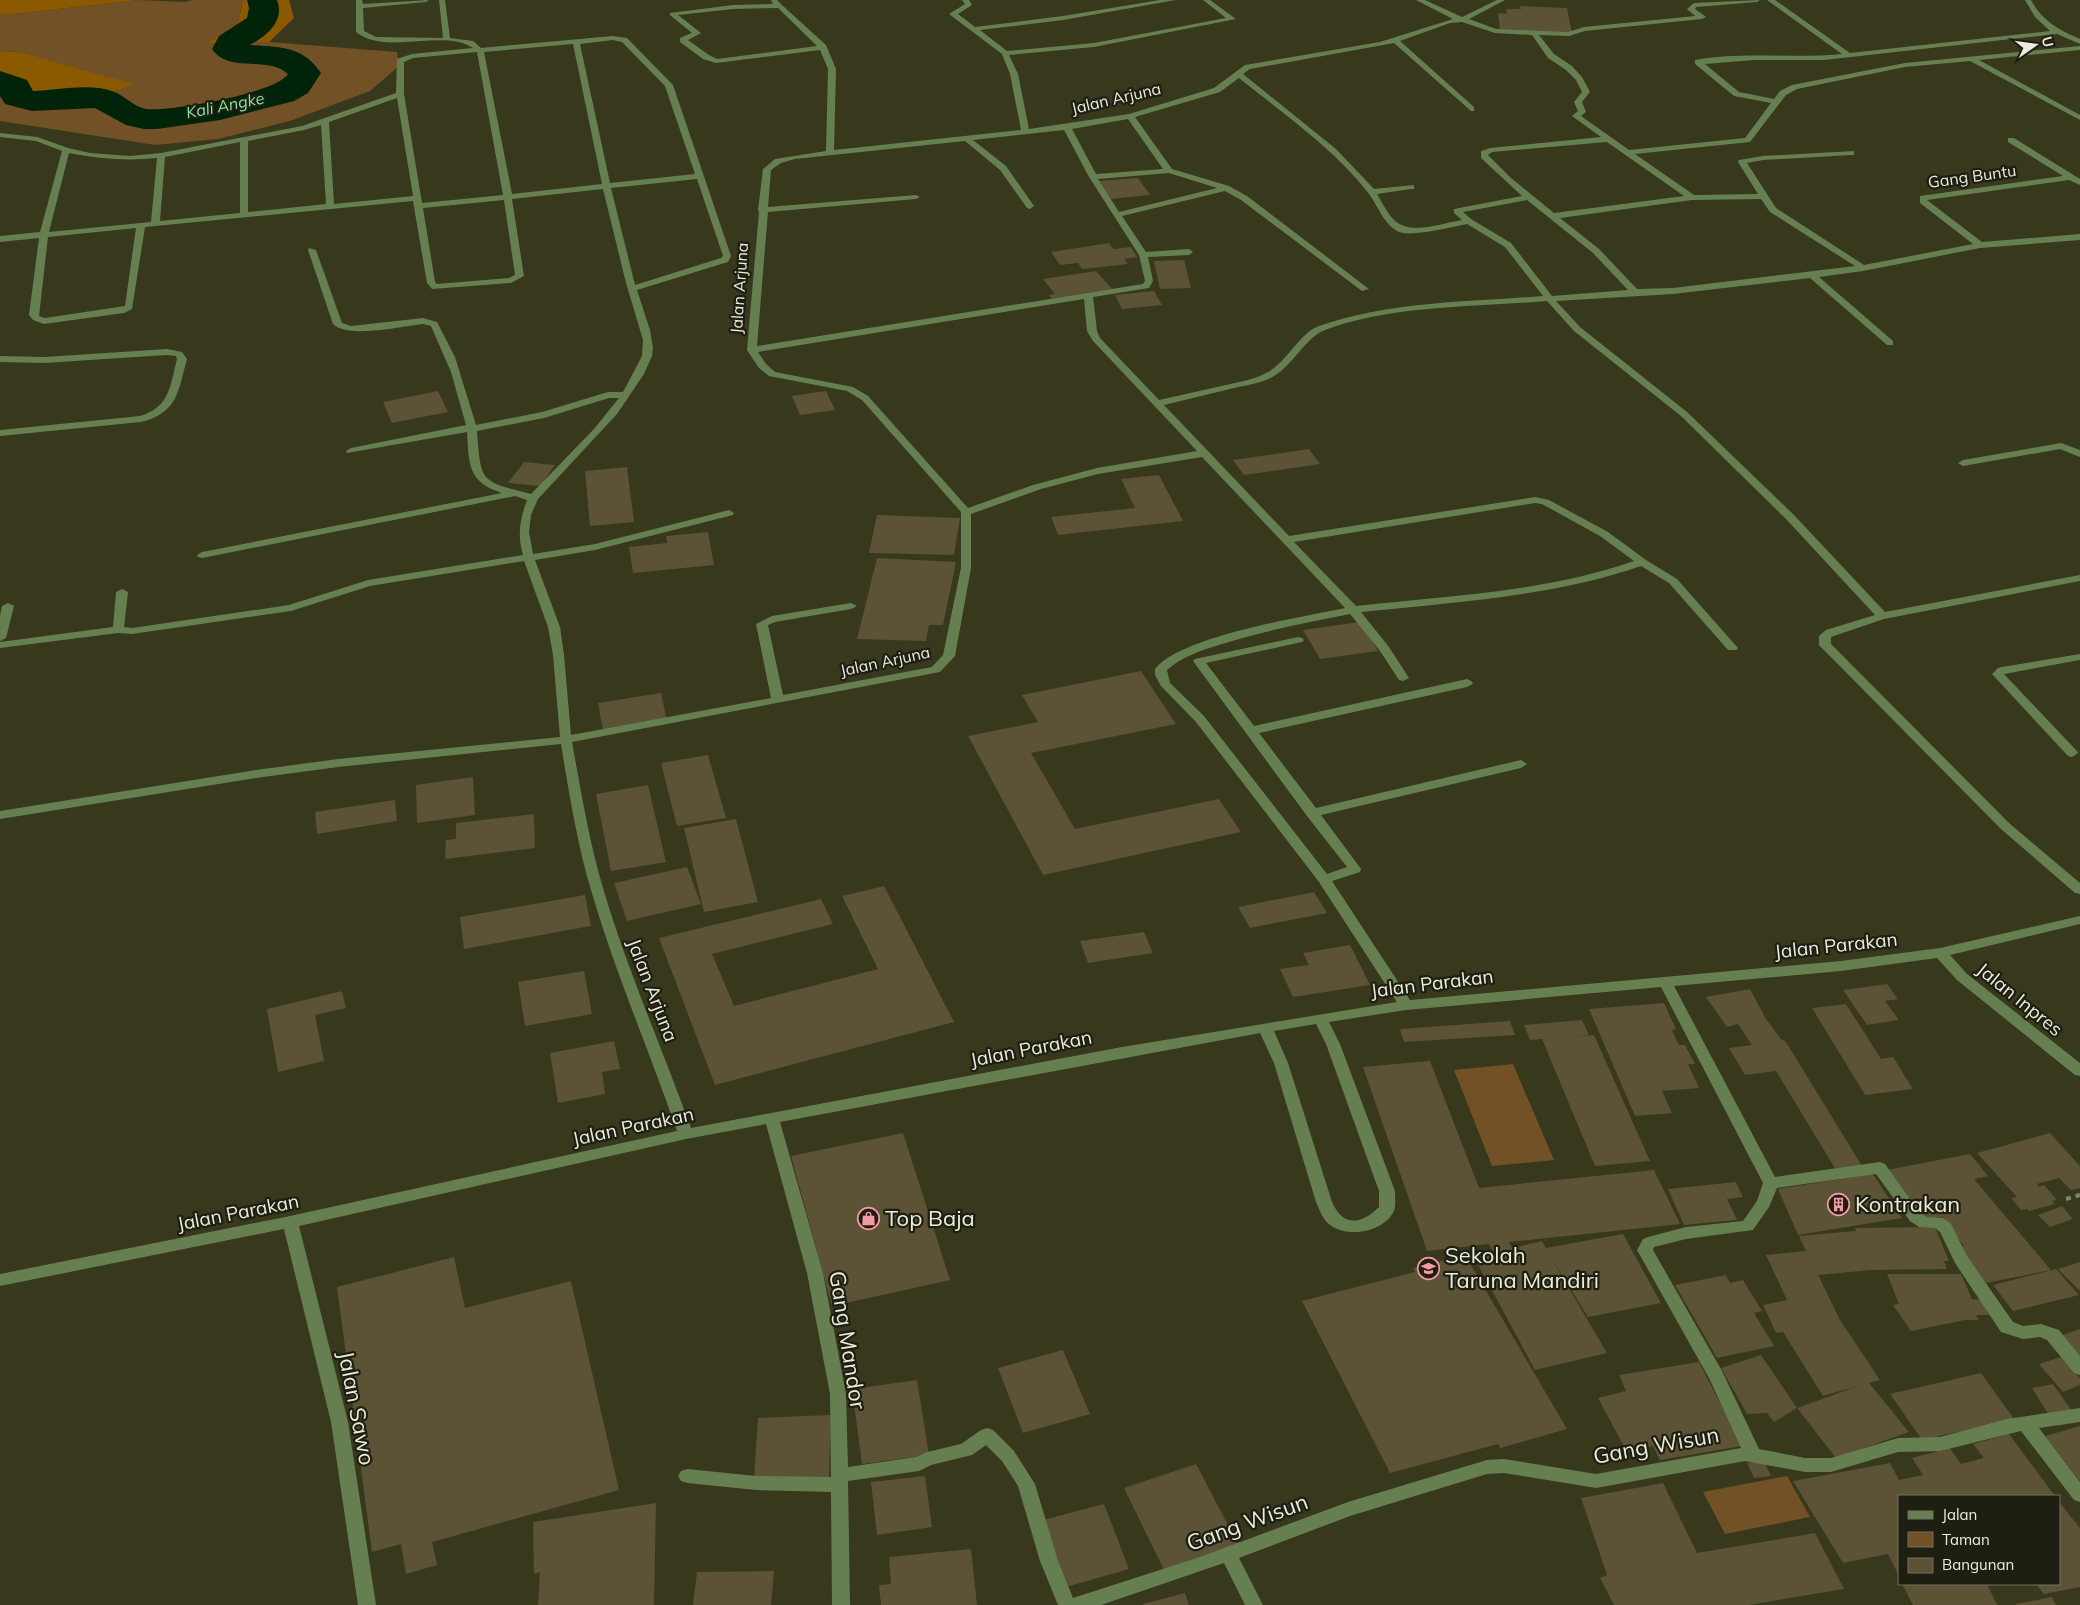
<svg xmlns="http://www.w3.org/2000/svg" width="2080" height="1605" font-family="Mulish,sans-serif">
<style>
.green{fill:#725126}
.forest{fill:#8b5900}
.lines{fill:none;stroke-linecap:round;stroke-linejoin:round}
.river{fill:#002309;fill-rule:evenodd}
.building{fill:#5c5235}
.path{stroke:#84866e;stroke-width:4;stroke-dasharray:5 5;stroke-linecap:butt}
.minor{fill:#667f50;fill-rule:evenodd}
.labels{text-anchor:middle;stroke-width:4.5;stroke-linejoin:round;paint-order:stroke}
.far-street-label{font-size:16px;fill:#ebeddc;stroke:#1e1e12}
.far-water-label{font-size:16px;font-style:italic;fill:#83e69c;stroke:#1e1e12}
.street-label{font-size:19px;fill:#ebeddc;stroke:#1e1e12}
.near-poi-label{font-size:22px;fill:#ebeddc;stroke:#1e1e12;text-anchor:start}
.near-street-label{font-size:22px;fill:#ebeddc;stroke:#1e1e12}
</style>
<rect width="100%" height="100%" fill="#37381c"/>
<path class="green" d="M138,0L186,2L192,0H243L238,23L208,44L269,42L397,52L399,66L370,91L290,121L218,139L155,145L0,121V92L32,105L94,100L19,52L0,51V13L5,15Z
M1513,1064L1554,1160L1492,1166L1454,1070Z
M1787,1476L1810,1517L1725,1534L1703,1492Z"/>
<path class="forest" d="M0,0H138L5,15L0,13Z
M243,0H289L294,18L269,42L207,44L238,23Z
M0,51L19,52L133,84L94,100L32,105L0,92Z"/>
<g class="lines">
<path class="river" d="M247,0H277C285,21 267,36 250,45C280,47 303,46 321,73L308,93L294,101L220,120L157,129H144L126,125L95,108L32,111L5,104L0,96V71L27,80L33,91C57,90 89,83 112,91C124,95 134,107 146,109C169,112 277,93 288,74C268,55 229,74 212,49L219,36L247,18L249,8Z"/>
</g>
<path class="building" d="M1520,6L1567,8L1572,33L1500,30L1498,13L1507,14L1506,9H1521Z
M1138,178L1150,195L1110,199L1099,181Z
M1109,243L1114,249L1131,247L1137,257L1124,259L1128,264L1082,269L1078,263L1060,265L1051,252Z
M1184,260L1191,288L1160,289L1154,261Z
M1096,271L1112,289L1052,299L1049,295L1055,294L1043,279Z
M1154,291L1162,305L1122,309L1115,295Z
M438,391L448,412L392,423L383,402Z
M826,391L835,410L800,415L792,396Z
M1309,449L1320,464L1244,475L1233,460Z
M524,462L555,465L540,486L508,483Z
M627,467L634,522L590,526L585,471Z
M1159,475L1183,521L1058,535L1051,517L1135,508L1121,479Z
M877,515L960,518L954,555L869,553Z
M708,532L714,565L633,573L629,547L667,543L666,536Z
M877,558L956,562L943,625H929L926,641L857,639Z
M1360,622L1378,651L1320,659L1303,630Z
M1141,671L1176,724L1031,753L1075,829L1219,799L1241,832L1043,875L968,736L1038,722L1022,695Z
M661,693L667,721L603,731L598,703Z
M708,755L726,818L677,826L661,763Z
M473,777L475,815L417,823L416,785Z
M648,785L666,862L611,871L596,794Z
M395,800L397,821L317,834L315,812Z
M534,814L535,848L445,859L446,840L456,839V823Z
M736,819L758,902L704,912L684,828Z
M687,867L701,904L627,921L614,883Z
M884,886L954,1022L715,1085L659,938L821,899L833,924L712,954L734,1006L878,969L842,896Z
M1314,892L1327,913L1250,928L1238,907Z
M585,895L591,926L464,949L460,917Z
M1144,932L1153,953L1088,963L1080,941Z
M1350,945L1370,985L1293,997L1280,969L1309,965L1303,953Z
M584,971L592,1014L525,1026L518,982Z
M1887,984L1898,999L1885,1001L1899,1020L1867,1025L1843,990Z
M1750,989L1766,1019L1781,1039L1786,1042L1862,1166L1836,1170L1776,1071L1745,1075L1729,1048L1752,1045L1738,1024L1727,1027L1706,997Z
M342,991L346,1008L315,1015L324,1061L278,1072L267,1009Z
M1664,1003L1676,1029L1672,1030L1679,1045H1685L1695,1064H1688L1699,1088L1662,1091L1672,1113L1635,1116L1589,1009Z
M1846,1004L1881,1059L1893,1057L1913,1089L1865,1095L1812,1008Z
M1582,1020L1589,1035L1571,1037L1594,1035L1650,1161L1595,1166L1542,1039L1530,1040L1524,1025Z
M1510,1021L1515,1035L1404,1042L1400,1029Z
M614,1041L620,1069L602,1072L605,1094L558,1103L550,1053Z
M1430,1061L1479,1188L1654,1170L1680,1224L1509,1242L1512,1248L1542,1241L1546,1248L1623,1234L1661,1303L1588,1317L1550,1256L1607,1353L1535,1370L1476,1261L1482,1260L1479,1255L1493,1252L1489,1244L1427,1251L1363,1067Z
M903,1133L950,1280L832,1306L791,1156Z
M2050,1133L2080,1166V1188L2071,1190L2059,1178L2037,1184L2039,1187L2044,1185L2057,1200L2052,1201L2055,1204L2029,1211L2027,1209L2021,1210L2011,1198L2017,1197L1977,1153Z
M1970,1154L1988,1176L1974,1179L2051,1270L1986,1283L1959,1247L1964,1246L1942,1217L1926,1220L1887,1170Z
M1873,1174L1902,1218L1798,1235L1778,1189Z
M1736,1182L1743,1197L1727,1199L1737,1220L1684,1225L1668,1189Z
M2062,1206L2073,1219L2050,1227L2038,1215Z
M1935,1227L1949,1261H1944L1947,1269L1871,1270L1818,1275L1840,1320L1880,1380L1869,1383L1909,1432L1836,1458L1797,1408L1858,1386L1823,1396L1783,1332L1776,1333L1763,1305L1787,1300L1766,1255L1806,1251L1799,1236L1856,1231L1855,1228Z
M1465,1255L1567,1429L1500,1448L1498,1444L1390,1473L1302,1301L1415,1272L1413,1268Z
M454,1257L465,1308L571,1281L619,1490L432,1542L437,1565L406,1574L401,1544L372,1552L337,1287Z
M2080,1262V1291L2058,1269Z
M2056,1269L2079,1295L2013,1311L1993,1285Z
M1887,1274H1961L1972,1299L1982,1300L1989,1315H1976L1979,1320H1965L1911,1331L1893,1305L1899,1304Z
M1726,1275L1730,1283L1743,1280L1762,1311L1754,1313L1774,1346L1717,1358L1675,1285Z
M2080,1329V1358L2060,1336Z
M1063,1350L1090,1414L1023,1433L998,1368Z
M1761,1355L1797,1408L1774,1422L1767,1413L1747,1414L1721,1368Z
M2061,1357L2080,1378V1385L2063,1392L2039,1364Z
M1699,1362L1742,1446L1660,1460L1653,1446L1627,1452L1598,1398L1626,1391L1619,1375Z
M1981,1373L2014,1419L1922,1440L1890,1394Z
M917,1380L929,1455L862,1464L852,1389Z
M2053,1384L2072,1411L2049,1415L2032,1388Z
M831,1415L829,1477L754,1480L758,1418Z
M2080,1426V1481L2045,1436Z
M2009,1434L2055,1496H1899V1576L1888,1554L1843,1563L1793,1481L1890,1463L1899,1480L1923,1475L1912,1458L1950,1448L1961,1464L1984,1458L1973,1444Z
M1764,1461L1771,1476L1754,1478L1747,1463Z
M1196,1464L1239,1546L1165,1572L1124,1488Z
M925,1476L932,1527L877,1535L871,1482Z
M1663,1483L1697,1553L1815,1533L1844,1589L1749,1605H1614L1600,1578L1607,1575L1581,1498Z
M2059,1502L2080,1528V1587L2044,1594L2036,1584H2059Z
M656,1503L654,1605H538L540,1572L534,1574L533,1522Z
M1104,1504L1129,1569L1066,1587L1043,1520Z
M971,1549L977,1605H881L879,1585L891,1584L889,1557Z
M774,1571L771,1605H693L697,1572Z
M1902,1584H1987L1997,1605H1913Z
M1185,1593L1189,1605H1143V1604Z
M2052,1597L2056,1605H2016V1604Z"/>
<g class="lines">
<path class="path" d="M2066,1199L2080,1195"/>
<path class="minor" d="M356,0H362L363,4L429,0L426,2L363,8L364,31L376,37L443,38L439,0H445L450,38L473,41L481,48L613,36L627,38L673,85L731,256L728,262L637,290L650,330L653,348L652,356L644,374L617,414L538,499L531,515L529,532L533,554L595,544L729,510L734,513L733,515L595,550L535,560L560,627L564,655L571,735L771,698L756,624L772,616L851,603L857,606L851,609L775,622L768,625L783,695L932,667L943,655L961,568V512L862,400L847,391L769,376L759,368L747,350L759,212L758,210L763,169L775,159L826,151L828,69L820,50L716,63L703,59L680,42V38L692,33L670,15V13L733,5L773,4L771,0H777L782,5L826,45L836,69L834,150L1021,130L1010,74L1002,54L949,14L965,4L962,0H969L972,5L958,14L975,27L1063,16L1160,0H1176L1063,20L980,30L1007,51L1094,43L1226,18L1203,0H1210L1236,19L1094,47L1009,55L1018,74L1029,129L1129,114L1214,88L1245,65L1380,42L1453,19L1416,0H1425L1462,17L1497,0H1505L1469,19L1496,29L1568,32L1584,27L1695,16L1687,9L1694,3L1760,0L1757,2L1696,7L1695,9L1706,17L1702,19L1585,31L1569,36L1539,35L1554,54L1572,66L1582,77L1590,92L1582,102L1586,112L1581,116L1629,150L1745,138L1771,103L1734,96L1695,64V60C1743,51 1793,59 1842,54L1767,0H1775L1850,53L2050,31L2035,17L2025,0H2031C2042,21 2059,30 2080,39V44L2057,34L1824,60H1754L1705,64L1739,92L1774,99L1780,91L1792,85L1905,63L2080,46V50L1979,60L2080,115V120L1970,61L1905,67L1797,89L1786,95L1750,142L1635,154L1694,195L1758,194L1738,162L1739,160L1763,156L1854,151V155H1851L1763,160L1747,163L1776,208L1864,265L1973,244L1920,203V196L2063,176L2008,142V138H2014L2080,179V185L2069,180L1927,200L1982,242L2080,234V240L1980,248L1863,271L1819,277L1893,341V345H1887L1810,278L1673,294L1556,301L1580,327L1687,412L1794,515L1885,612L2080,575V581L1884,619L1831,637V644L2009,823L2080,883V894L2075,893L2001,829L1819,645V636L1826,630L1875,615L1786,519L1681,416L1574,331L1547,301C1476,307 1391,305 1325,330C1306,337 1293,365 1274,376C1263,383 1247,385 1234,388C1211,394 1187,399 1164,405L1289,536L1535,497L1549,500L1608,532L1646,560L1677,579L1738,648L1736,650H1728L1669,583L1641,566C1551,597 1455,602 1361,612L1389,647L1409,678L1403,681L1399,680L1380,651L1350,614C1306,623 1262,631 1219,645C1200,651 1181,657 1167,670L1170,683L1204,716L1327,874L1347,867L1307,816L1193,661L1195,659L1298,637L1302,638L1304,640L1302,642L1206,663L1254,726L1467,679L1471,681L1473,683L1471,685L1467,687L1259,733L1316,808L1521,760L1527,764L1521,768L1321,815L1361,869L1360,872L1332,881L1410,1000L1841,961L1940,948L2080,916V924L1950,955L1967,974L2080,1063V1076L2075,1075L1957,980L1937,958L1841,971L1674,986L1775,1177L1880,1162L1885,1164L1920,1213L1927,1217L1943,1218L1951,1224L1967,1256L2013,1322L2023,1326L2041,1324L2059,1330L2080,1356V1375L2074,1373L2047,1340L2040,1337L2023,1339L2001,1332L1955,1263L1940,1232L1935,1228L1919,1227L1910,1221L1876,1174L1777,1188L1769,1207L1753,1230L1686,1239L1654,1247L1653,1250L1722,1371L1759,1449L1805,1458H1831L1898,1438L1940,1437L2007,1419L2080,1408V1422L2039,1428L2080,1482V1502L2074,1500L2021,1431L1940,1451L1898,1452L1831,1472H1805L1745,1461L1596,1488L1504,1473L1487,1474L1350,1516L1239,1558L1263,1605H1245L1224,1563L1101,1605H1058L1040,1561L1018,1486L1002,1461L986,1445L972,1455L931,1465L919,1471L848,1481L850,1605H832L831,1492L756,1490L687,1483L681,1481L678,1476L681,1471L687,1469L756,1476L831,1477L830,1394L807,1273L766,1124L686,1139L299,1226L348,1422L376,1605H358L331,1422L284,1229L0,1286V1274L290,1216L677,1131C649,1050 615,972 591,890C577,843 569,793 561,744L338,767L256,778L0,819V811L256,770L338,759L560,737L553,655L548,627L524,561L370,586L291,611L132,634L118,633L0,648V642L113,627L116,592L122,589L128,592L124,627L132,628L289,605L368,580L523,555C517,535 520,519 527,500L515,496L202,558L198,557L197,555L202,552L502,493C467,482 469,463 467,432L347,453L346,451L351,448L466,425L451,372L431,326L423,324C403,326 347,339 333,324L308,250L309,248L316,250L342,323L351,326L423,318L437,322L455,357L476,425L542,412L608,392H623L642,356L643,340L626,283L603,189L512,199L524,276L511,283L432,289L427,283L413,201L145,227L132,309L124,313L44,324L33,320L29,315L39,238L0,242V236L40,232L62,151L36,141L0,137V133L37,137L68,148L90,153L130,156L161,153L302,126L396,93L397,59L412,54L473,48C444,28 385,56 356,32ZM778,8L817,46L717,59L709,55L688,40L701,33L678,15L733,9ZM1462,22L1495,33L1532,35L1548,58L1566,70L1576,80L1582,92L1574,102L1578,111L1572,116L1601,137L1490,148L1481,151V158L1522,196L1454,209V213L1462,220C1442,223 1411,236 1394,220C1387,213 1382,202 1377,194L1411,189H1414V185L1374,189L1336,149L1243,74L1250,69L1394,43L1471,111H1474V107L1400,41L1450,23ZM613,40L622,42L665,86L695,174L610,183L580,44ZM573,44L602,184L512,194L484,52ZM477,52L503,195L422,203L404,94V62L413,58ZM1239,78C1281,112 1336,150 1369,194C1378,206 1384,225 1399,232C1412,237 1452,227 1467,224L1505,247L1543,296C1468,302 1391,301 1319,326C1299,333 1287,363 1266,373C1253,380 1239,382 1226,385C1204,390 1181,395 1159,400L1100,338L1097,331L1093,297L1149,288L1153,281L1148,257L1189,255L1193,252L1189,249L1146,252L1122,216L1225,191L1241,200L1362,291L1369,289L1247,196L1229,186L1172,169L1135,117L1220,92ZM397,98L413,196L334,204L329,122ZM1128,119L1163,169L1096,174L1072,129ZM321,125L326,204L248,212V141L304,130ZM1064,130L1089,177L1139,255L1145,281L1143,284L757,346L768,212L916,199L920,197L916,195L768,207L771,170L781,163L795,159L965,141L1000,170L1027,208L1030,209L1034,206L1006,166L973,140ZM240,142V213L160,221L165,157ZM1607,142L1684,196L1554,213L1511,178L1488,155L1492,152ZM69,153C99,159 127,161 157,158L151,222L49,232ZM1169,173L1217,188L1119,212L1098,179ZM697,179L723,256L721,258L635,285L611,188ZM1761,199L1770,212L1855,266L1673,288L1637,289L1599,249L1560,218L1692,200ZM504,200L515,275L509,278L437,284L435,282L423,208ZM1527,200L1593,253L1628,290L1552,296L1511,243L1471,219L1463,212ZM136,228L125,306L45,318L39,316L48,237ZM1084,299L1087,331L1093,341L1197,451L1097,468L1033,485L968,508L868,396L853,387L775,372L766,364L758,352ZM609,398H619L594,429L531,494C479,481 481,482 477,431L544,418ZM1202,457L1345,608C1303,617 1181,636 1155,669V675L1161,686L1196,722L1319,882L1397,1002L1122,1047L691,1128C662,1048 627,969 603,888C589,841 581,791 572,742L940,672L955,656L971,568V514L1041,489L1098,474ZM1535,503L1542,504L1600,536L1634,561C1545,592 1449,596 1356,606L1294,542ZM1661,987L1763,1183L1757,1201L1743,1221L1686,1227L1648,1237L1643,1239L1637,1250L1709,1378L1741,1448L1596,1474L1504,1459L1487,1460L1348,1502L1197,1558L1073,1598L1058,1561L1035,1484L1014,1451L993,1430L987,1428L981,1430L961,1444L927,1452L916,1457L848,1467L846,1394L823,1273L780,1122L1260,1033L1274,1063L1316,1202C1319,1208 1321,1215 1325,1220C1341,1240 1383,1234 1394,1211C1396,1205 1395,1197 1395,1191L1340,1044L1329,1022L1406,1010ZM1316,1024L1326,1044L1379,1191V1207C1361,1225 1343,1227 1332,1202L1288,1063L1274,1031Z
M167,349L182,352L187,359C178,391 178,413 141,422L0,436V430L140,416C170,407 170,386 177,359L176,356L167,355L44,363L0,362V356L44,357Z
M2061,443L2080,450V457L2060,449L1963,466L1958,463L1963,460Z
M8,603L14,606L6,638L0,641V616L2,606Z
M2080,654V660L2004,674L2076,750L2078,753L2072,757L2068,756L1992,674L1998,668L2002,667Z"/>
</g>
<defs>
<symbol id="building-ring" viewBox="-11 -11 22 22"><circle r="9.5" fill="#1e1e12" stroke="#f49aa4" stroke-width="1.5"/><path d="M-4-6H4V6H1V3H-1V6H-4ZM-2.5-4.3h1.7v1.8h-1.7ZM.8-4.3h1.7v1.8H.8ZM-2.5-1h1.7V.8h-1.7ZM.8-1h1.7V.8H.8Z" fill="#f49aa4"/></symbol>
<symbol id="shop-ring" viewBox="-11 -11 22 22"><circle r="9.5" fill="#1e1e12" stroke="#f49aa4" stroke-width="1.5"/><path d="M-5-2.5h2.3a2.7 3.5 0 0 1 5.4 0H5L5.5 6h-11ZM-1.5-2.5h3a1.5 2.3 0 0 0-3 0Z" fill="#f49aa4"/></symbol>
<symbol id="school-ring" viewBox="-11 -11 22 22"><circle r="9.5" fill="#1e1e12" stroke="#f49aa4" stroke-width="1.5"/><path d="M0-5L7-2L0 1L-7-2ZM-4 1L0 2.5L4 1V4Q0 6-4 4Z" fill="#f49aa4"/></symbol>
</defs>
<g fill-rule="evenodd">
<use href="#building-ring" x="1826" y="1192" width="25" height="25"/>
<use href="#shop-ring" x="856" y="1206" width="25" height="25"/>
<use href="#school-ring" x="1416" y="1256" width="25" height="25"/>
</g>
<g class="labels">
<g class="far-street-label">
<text transform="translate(1116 98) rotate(-13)" y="6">Jalan Arjuna</text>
<text transform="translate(1972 176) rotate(-8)" y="6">Gang Buntu</text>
<text transform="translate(739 288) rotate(-86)" y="6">Jalan Arjuna</text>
<text transform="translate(885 661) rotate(-12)" y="6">Jalan Arjuna</text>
</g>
<g class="far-water-label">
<text transform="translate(225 105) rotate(-11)" y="6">Kali Angke</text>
</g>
<g class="street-label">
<text transform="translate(1836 945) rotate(-6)" y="7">Jalan Parakan</text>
<text transform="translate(1432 983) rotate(-7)" y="7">Jalan Parakan</text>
<text transform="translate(653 990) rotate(69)" y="7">Jalan Arjuna</text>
<text transform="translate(2020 999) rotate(39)" y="7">Jalan Inpres</text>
<text transform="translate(1031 1048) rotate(-11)" y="7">Jalan Parakan</text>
<text transform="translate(633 1126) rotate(-12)" y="7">Jalan Parakan</text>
<text transform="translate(238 1212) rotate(-11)" y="7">Jalan Parakan</text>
</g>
<g class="near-poi-label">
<text x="1855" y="1212">Kontrakan</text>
<text x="885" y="1226">Top Baja</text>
<text x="1445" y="1263">Sekolah<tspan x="1445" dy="25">Taruna Mandiri</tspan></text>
</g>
<g class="near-street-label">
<text transform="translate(848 1340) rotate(81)" y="8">Gang Mandor</text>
<text transform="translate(357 1408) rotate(79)" y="8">Jalan Sawo</text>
<text transform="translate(1656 1445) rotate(-10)" y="8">Gang Wisun</text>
<text transform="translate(1247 1522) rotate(-20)" y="8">Gang Wisun</text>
</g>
</g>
<rect x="1898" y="1495" width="162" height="90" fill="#1e1e12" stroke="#707163"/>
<rect x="1908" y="1511" width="25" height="8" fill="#667f50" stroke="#707163"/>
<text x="1942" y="1520" font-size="15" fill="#ebeddc">Jalan</text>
<rect x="1908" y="1532" width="25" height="15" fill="#725126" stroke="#707163"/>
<text x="1942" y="1545" font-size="15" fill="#ebeddc">Taman</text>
<rect x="1908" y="1558" width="25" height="15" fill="#5c5235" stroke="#707163"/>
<text x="1942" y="1570" font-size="15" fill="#ebeddc">Bangunan</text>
<g transform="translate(2035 45) rotate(76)" stroke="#1e1e12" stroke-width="4" paint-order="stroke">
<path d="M0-4L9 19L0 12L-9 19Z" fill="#ebeddc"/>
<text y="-8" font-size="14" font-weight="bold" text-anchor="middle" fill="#ebeddc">U</text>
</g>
</svg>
